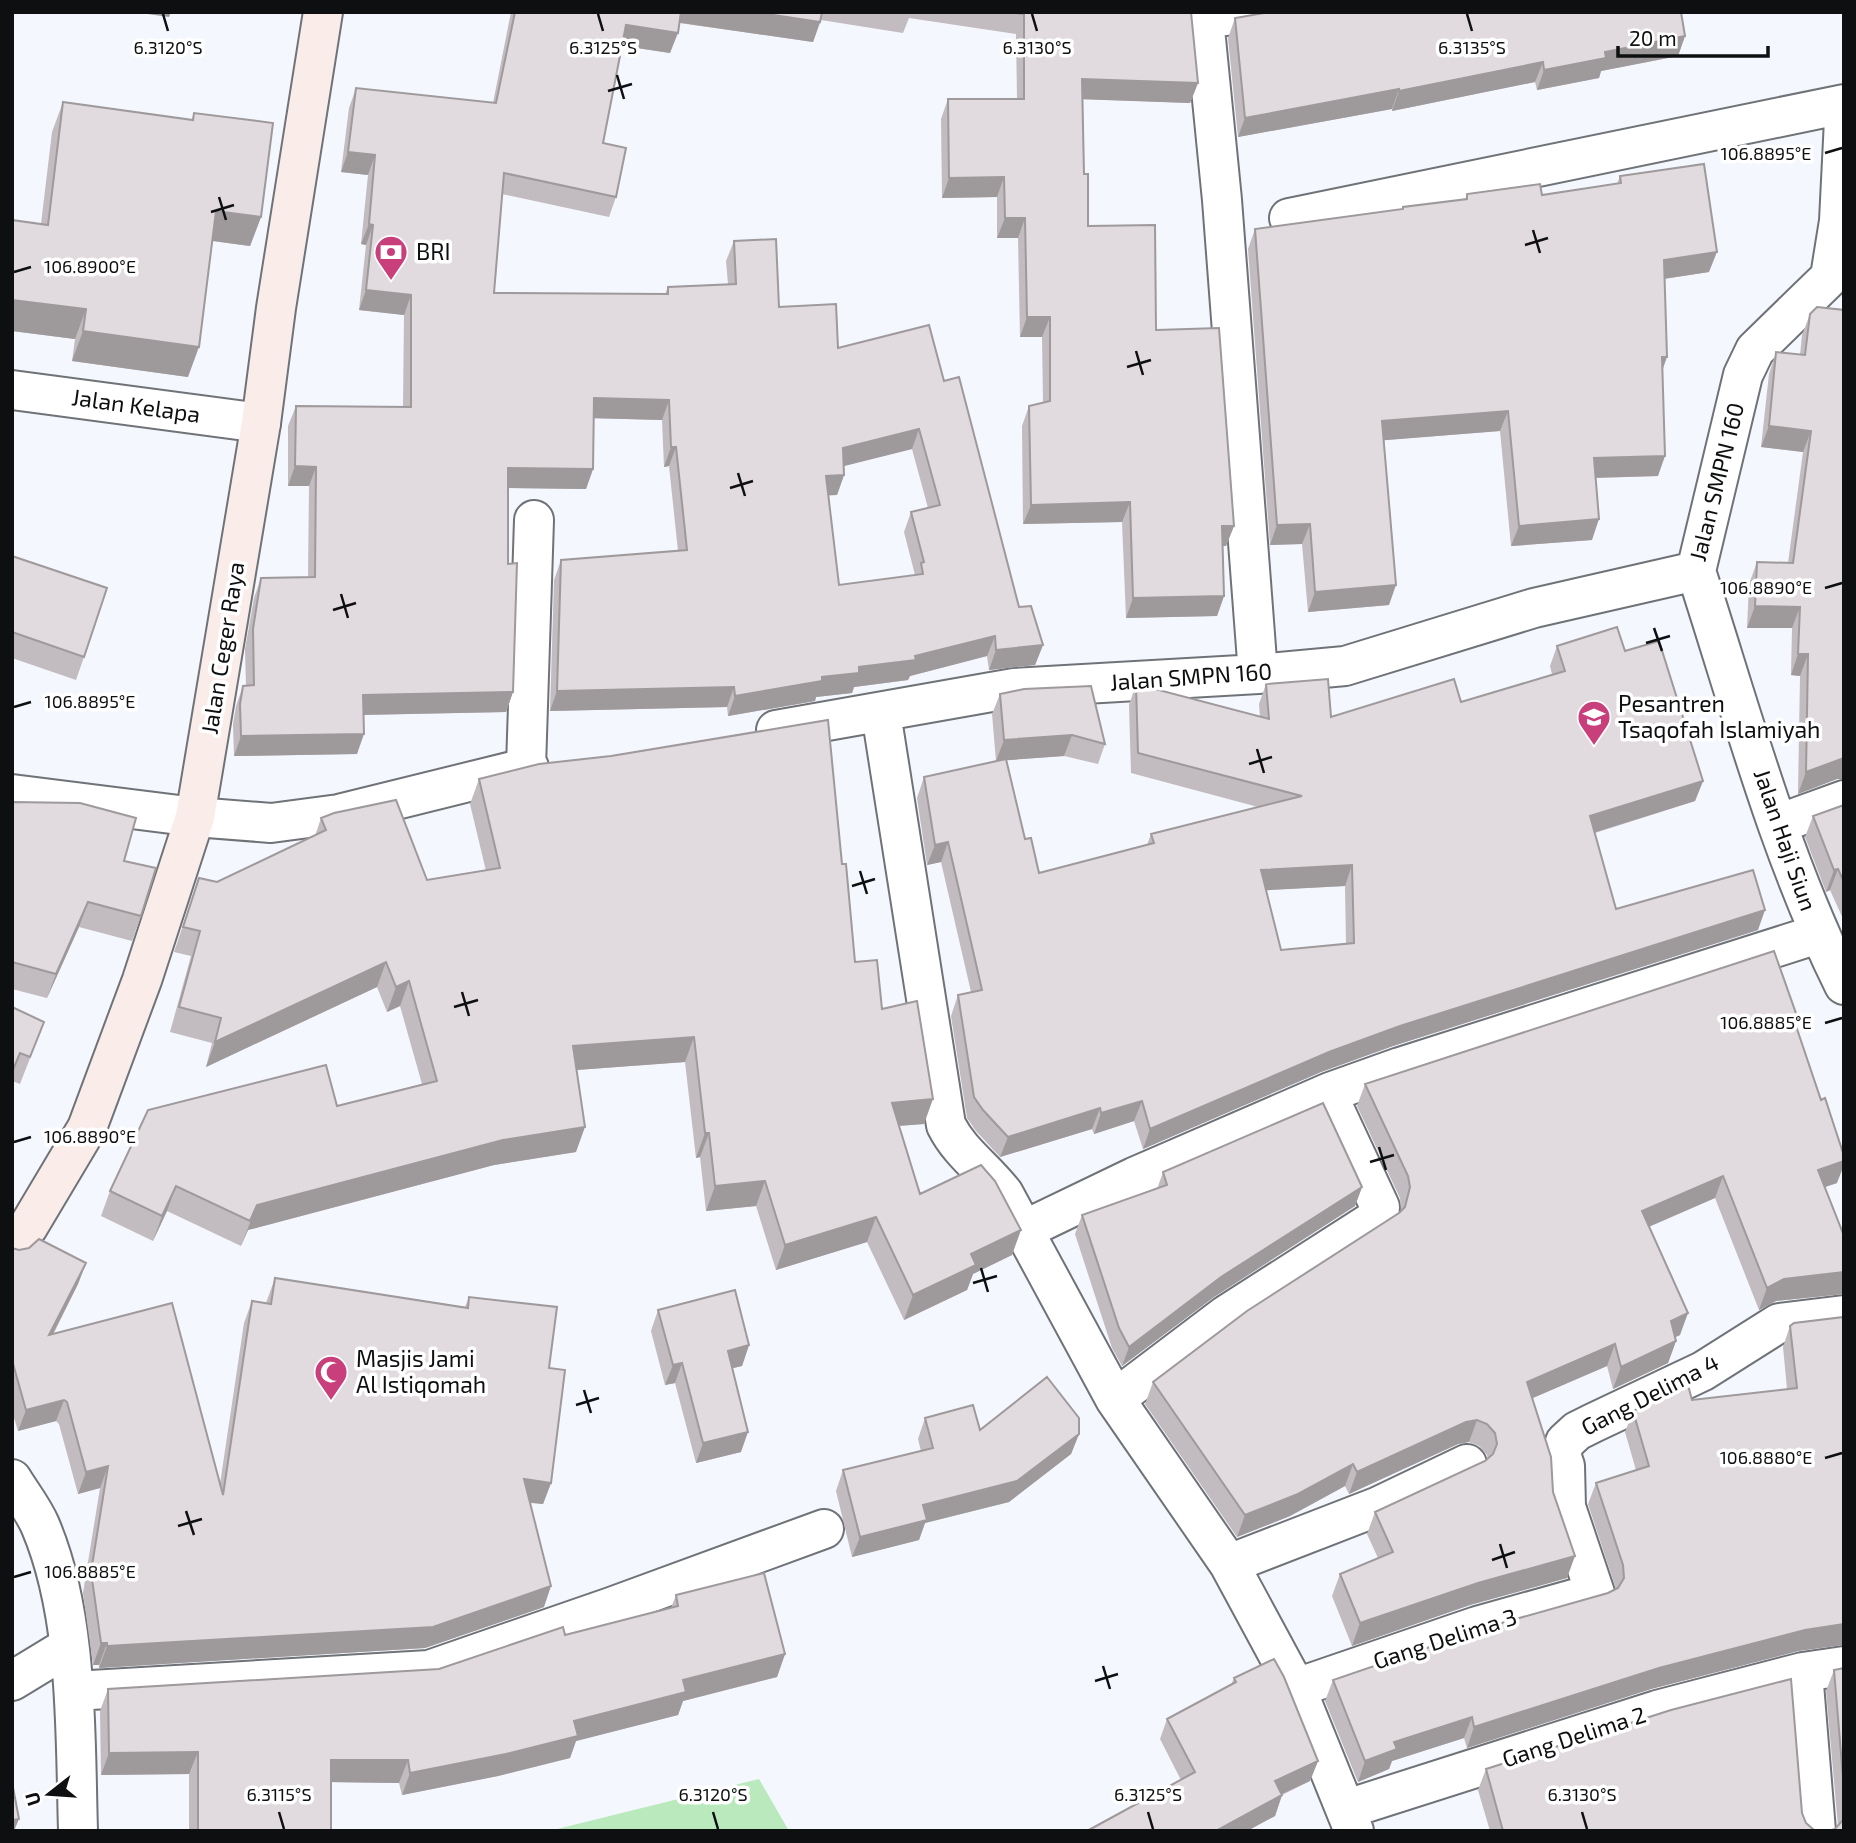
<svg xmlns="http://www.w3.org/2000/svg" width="1856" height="1843" font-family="'Exo 2',sans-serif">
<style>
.green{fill:#bae9be}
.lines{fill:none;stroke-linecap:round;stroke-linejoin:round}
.street-casing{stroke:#6f7377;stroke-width:42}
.secondary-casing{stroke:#6f7377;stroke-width:42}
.street{stroke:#fff;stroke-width:38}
.secondary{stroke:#faede9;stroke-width:38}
.wall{fill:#c2bbbf;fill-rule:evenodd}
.shaded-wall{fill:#9e999b}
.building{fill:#e1dade;stroke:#9e999b;stroke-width:2;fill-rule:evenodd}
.ticks{fill:none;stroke:#0e0f11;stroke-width:2.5}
.labels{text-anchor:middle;stroke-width:7;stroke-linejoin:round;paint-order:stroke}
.poi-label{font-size:23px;fill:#0e0f11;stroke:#fff;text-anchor:start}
.street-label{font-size:23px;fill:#0e0f11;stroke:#fff}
.ticks-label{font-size:18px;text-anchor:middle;fill:#0e0f11;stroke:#fff;stroke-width:7;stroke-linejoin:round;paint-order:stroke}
</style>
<rect width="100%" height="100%" fill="#f4f7fd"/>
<path class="green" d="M759,1779L789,1831H549Z"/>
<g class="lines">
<defs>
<path id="street" d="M1204,19L1222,200L1258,674
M1204,19L1256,12
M1289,218L1844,104
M12,390L261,423
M1696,571C1741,710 1779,854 1844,985
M881,713L946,1125C960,1153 985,1169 1004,1194L1115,1399L1229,1564L1296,1688L1354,1831
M776,730L1014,688L1258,674L1345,666L1534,608L1696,571L1743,375L1755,350L1830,277L1839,221L1844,120
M526,767L534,520
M12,794L195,817L271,823L339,814L529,767
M1778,824L1844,800
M1330,1092L1400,1067L1818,934
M1024,1230L1134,1177L1330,1092L1333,1106L1380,1207L1379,1217L1226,1315L1115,1399
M12,1479C21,1494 33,1509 40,1525C79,1616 75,1733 78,1831
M1229,1564L1379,1506L1467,1464
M1803,1672L1816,1831
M12,1681L68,1647
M1296,1688L1477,1626L1595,1593L1566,1507L1565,1466L1561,1455L1565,1442L1577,1431L1593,1423L1703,1371L1779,1323L1844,1315
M74,1691L429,1670L611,1607L824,1529
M1347,1809L1657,1710L1803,1672L1844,1666"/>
<path id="secondary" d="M12,1250L28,1227L87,1128L142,980L195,817L261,423L276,308L323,12"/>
</defs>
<use href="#street" class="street-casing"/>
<use href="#secondary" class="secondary-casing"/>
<use href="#street" class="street"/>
<use href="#secondary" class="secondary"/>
</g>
<path class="wall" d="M511,12H1191L1198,83L1190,103L1083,99L1084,174L1088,226L1156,330L1234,526L1226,546H1223L1224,596L1217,616L1126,618L1122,522L1023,524L1022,426L1029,406L1043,403L1042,337H1020L1018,238H997V197L942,198L941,119L948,99H1017L1016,34L909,18L903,33L821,20L813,42L679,23L670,53L622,46L603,143L616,197L609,217L502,194L494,293L665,294L668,287L728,284L726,261L734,241L779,307L838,348L944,381L1019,607L1043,645L1035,665L989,670L987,656L910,676L908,680L854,687L852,693L816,697L815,701L728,716L727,707L550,711L554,580L561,560L678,551L669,466L664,467L662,420L593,418V469L586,489L508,488V564L513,692L506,712L364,715L357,754L234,756L233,724L236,706L243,686H246L245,649L254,598L261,578L308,577L309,486H288V426L296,406L403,407L404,315L359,310L366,245L361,244L368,175L341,172L349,108L356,88L493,103ZM912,449L928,508L911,512L904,532L915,575L839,585L828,495H837L844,475V466Z
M1266,14L1685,36L1678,56L1601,71L1599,78L1537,90L1535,82L1392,111V109L1238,137L1228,38L1235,18Z
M63,102L192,120L194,113L261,217L250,246L212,241L188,377L72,361L75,339L12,331V220L41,224L52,132Z
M1620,176L1709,272L1664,279L1663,369L1658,476L1596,478L1592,540L1511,546L1500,431L1384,440L1389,605L1308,612L1302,544L1270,545L1248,249L1255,229L1402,209L1403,207L1465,199L1467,194L1542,195L1617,184Z
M1810,314L1837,779L1798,794L1800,676L1791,675L1792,628H1747L1749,584L1757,562L1788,563L1803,452L1761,447L1769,374L1776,352L1800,355L1802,335Z
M12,556L84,657L76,680L12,658Z
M1557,646L1625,651L1703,781L1695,801L1595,833L1616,909L1758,930L1393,1046L1321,1072L1143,1149L1134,1121L1094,1134L1092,1129L1000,1157L976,1131L967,1118L951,1016L958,995L971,992L941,862L927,865L917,798L924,777L996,761L992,714L1000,694L1105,744L1098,764L1064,756L1006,760L1025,839L1039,873L1147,845L1151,834L1258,807L1131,773L1129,705L1136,684L1260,717L1259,704L1266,684L1331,717L1461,702L1552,674L1550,666ZM1345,886L1346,944L1281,950L1266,890Z
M479,779L842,864L855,962L882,1009L924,1124L899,1126L920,1194L1012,1255L973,1274L967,1290L904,1320L867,1242L776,1270L756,1206L706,1211L700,1157L696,1158L685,1062L576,1070V1152L494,1165L248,1230L241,1246L167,1211L153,1241L101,1216L110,1191L337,1106L422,1084L400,1006L387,1012L377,987L206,1067L212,1043L170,1032L191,956L174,952L199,878L217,882L315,836L321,818L427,880L486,871L470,804Z
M12,802L124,861L141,916L132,941L79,927L47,998L12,989Z
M1844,805V921L1830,890L1826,892L1805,837L1813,816Z
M12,1007L44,1022L20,1084L12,1081Z
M1798,1019L1796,1026L1837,1183L1825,1187L1844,1236V1294L1776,1301L1759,1310L1715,1198L1649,1227L1680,1335L1675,1337L1676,1341L1668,1363L1613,1389L1607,1366L1533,1398L1553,1492L1567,1578L1470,1605L1352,1646L1332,1596L1340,1574L1378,1558L1367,1534L1375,1512L1485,1461L1488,1459L1487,1455L1479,1446L1469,1442L1458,1444L1349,1494L1345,1486L1290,1516L1237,1537L1145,1404L1153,1382L1401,1211L1400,1198L1357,1106L1365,1084Z
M1163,1172L1362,1187L1355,1206L1214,1297L1122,1366L1112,1348L1075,1234L1082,1215L1157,1189Z
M12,1248L86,1263L78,1284L53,1335L220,1484L244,1323L252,1301L266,1303L275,1278L465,1307L469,1297L549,1368L551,1483L543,1504L530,1503L544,1607L425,1648L99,1668V1665H93L83,1593L100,1488L78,1494L59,1424L56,1421L18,1431L12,1411Z
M658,1310L749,1345L742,1366L733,1368L741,1452L696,1463L675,1383L665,1385L651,1331Z
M1790,1326L1841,1644L1798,1651L1651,1689L1467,1748L1464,1738L1392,1761L1389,1769L1358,1782L1325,1701L1333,1680L1608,1593L1616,1589L1588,1504L1596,1483L1636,1470L1625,1432L1633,1411L1692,1400L1787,1389L1783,1347Z
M925,1418L980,1430L1079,1434L1071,1454L1009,1502L925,1523L919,1540L852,1557L836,1491L843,1470L921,1451L918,1439Z
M676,1595L785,1654L777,1677L683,1701L678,1715L576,1741L570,1758L498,1776L402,1795L399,1783L331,1782V1831H189V1774L101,1775L100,1711L108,1689L439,1669L671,1608Z
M1844,1668V1831L1835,1829L1838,1826L1826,1691L1834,1670Z
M1234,1678L1318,1761L1310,1781L1282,1795L1275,1816L1247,1831H1087L1181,1780L1160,1739L1167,1719L1231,1685Z
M1486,1769L1802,1813L1806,1823L1814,1830L1819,1831H1490L1478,1790Z"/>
<path class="shaded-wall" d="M133,12H171L169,17Z
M678,12H753L820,22L813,42L675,22Z
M626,25L678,33L670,53L618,45Z
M1685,36L1678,56L1601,71L1599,78L1537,90L1544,70L1605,52Z
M1543,62L1535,82L1392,111L1399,91Z
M1082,79L1198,83L1190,103L1075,99Z
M1399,89L1392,109L1238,137L1245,118Z
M348,152L375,155L368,175L341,172Z
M1004,177L997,197L942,198L949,178Z
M216,211L261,217L250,246L206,240Z
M1005,218H1025L1018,238H997Z
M369,224L373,225L366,245L361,244Z
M1717,252L1709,272L1656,280L1664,260Z
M366,290L411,295L404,315L359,310Z
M12,300L86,309L75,339L12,331Z
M1027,317H1050L1042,337H1020Z
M83,331L199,347L188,377L72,361Z
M1662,357H1667L1660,377Z
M594,398L669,400L662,420L586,418Z
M1508,411L1500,431L1375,441L1382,421Z
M1769,426L1811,431L1803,452L1761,447Z
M919,429L912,449L836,468L843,448Z
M671,447H676L669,466L664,467Z
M1665,456L1658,476L1587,478L1594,458Z
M295,466L316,467L309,486H288Z
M508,468L593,469L586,489L501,488Z
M844,475L837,495L818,496L826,476Z
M1130,502L1122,522L1023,524L1031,505Z
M1599,519L1592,540L1511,546L1519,526Z
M1310,524L1302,544L1270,545L1277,525Z
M1222,526H1234L1226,546H1215Z
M1396,585L1389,605L1308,612L1315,592Z
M1224,596L1217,616L1126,618L1133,598Z
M1755,606L1800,607L1792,628H1747Z
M995,636L987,656L910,676L908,680L854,687L852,693L816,697L815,701L728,716L735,696L822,677L859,667L915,656Z
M1043,645L1035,665L989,670L996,650Z
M1798,654H1808L1800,676L1791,675Z
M734,687L727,707L550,711L557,691Z
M513,692L506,712L356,715L363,695Z
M364,734L357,754L234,756L241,736Z
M1072,735L1064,756L996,761L1004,740Z
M1844,758V779H1837L1798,794L1806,772Z
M1703,781L1695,801L1583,836L1590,816Z
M948,842L941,862L927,865L935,845Z
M1352,865L1345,886L1254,891L1261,870Z
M1838,869L1830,890L1826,892L1834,870Z
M88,902L79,927L47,998L56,974Z
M1765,910L1758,930L1393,1046L1321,1072L1143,1149L1150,1129L1329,1052L1400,1026Z
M386,962L377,987L206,1067L215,1042Z
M409,981L400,1006L387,1012L396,987Z
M694,1037L685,1062L563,1071L573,1046Z
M933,1099L924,1124L883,1127L892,1103Z
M1142,1101L1134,1121L1094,1134L1101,1113Z
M1100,1108L1092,1129L1000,1157L1008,1137Z
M585,1127L576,1152L494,1165L248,1230L241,1246L257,1205L503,1140Z
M705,1133H709L700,1157L696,1158Z
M1844,1161V1165L1837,1183L1810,1192L1818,1170Z
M1723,1176L1715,1198L1634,1233L1642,1211Z
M765,1181L756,1206L706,1211L715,1186Z
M176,1186L167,1211L153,1241L162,1216Z
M1362,1187L1355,1206L1214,1297L1122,1366L1129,1347L1221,1277Z
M876,1217L867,1242L776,1270L785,1245Z
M1021,1230L1012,1255L973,1274L967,1290L904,1320L913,1295L971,1254Z
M86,1263L78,1284L41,1357L49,1335Z
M1844,1272V1294L1776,1301L1759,1310L1767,1288L1784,1279Z
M1688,1313L1680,1335L1663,1343L1671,1321Z
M1676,1341L1668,1363L1613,1389L1621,1367Z
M1615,1344L1607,1366L1519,1404L1527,1382Z
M749,1345L742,1366L721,1371L728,1351Z
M682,1363L675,1383L665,1385L673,1365Z
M64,1400L56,1421L18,1431L26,1410Z
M1477,1420L1469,1442L1458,1444L1349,1494L1357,1472L1466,1422Z
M748,1432L741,1452L696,1463L703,1443Z
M1079,1434L1071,1454L1009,1502L925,1523L919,1540L852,1557L860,1537L923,1505Z
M1353,1464L1345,1486L1290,1516L1237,1537L1245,1515Z
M108,1466L100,1488L78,1494L86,1472Z
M524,1479L551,1483L543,1504L516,1501Z
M1575,1556L1567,1578L1470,1605L1352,1646L1360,1623L1478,1583Z
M551,1586L544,1607L425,1648L99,1668L107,1646Z
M1844,1624V1645L1798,1651L1651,1689L1467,1748L1474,1727L1659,1668L1805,1630Z
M101,1643H107L99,1665H93Z
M785,1654L777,1677L683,1701L678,1715L576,1741L570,1758L498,1776L402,1795L410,1773L574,1721L683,1680Z
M1472,1717L1464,1738L1392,1761L1389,1769L1358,1782L1365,1761L1394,1742Z
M198,1752L189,1774L101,1775L109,1753Z
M331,1760H408L399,1783L323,1782Z
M1318,1761L1310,1781L1267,1801L1275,1781Z
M1282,1795L1275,1816L1247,1831H1216Z
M19,1819L14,1831H12V1820Z"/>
<path class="building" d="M515,12H681L678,33L626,25L603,143L626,148L616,197L504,173L494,293L668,294V287L736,284L734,241L776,239L779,307L836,304L838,348L929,325L944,381L959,377L1019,607L1031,606L1043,645L996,650L995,636L915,656L916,660L859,667V673L822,677V681L735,696L734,687L557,691L561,560L687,550L676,447H671L669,400L594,398L593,469L508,468V564L517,563L513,692L363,695L364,734L241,736L240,704L243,686L254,685L253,629L261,578L315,577L316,467L295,466L296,406L411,407V295L366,290L373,225L369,224L375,155L348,152L356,88L496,103ZM919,429L940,505L911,512L924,562L921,563L923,574L839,585L826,476L844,475L843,448Z
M753,12H822L820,22Z
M1009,12H1191L1198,83L1082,79L1084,174H1088V226L1155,225L1156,330L1219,328L1234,526H1222L1224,596L1133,598L1130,502L1031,505L1029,406L1050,401V317H1027L1025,218H1005L1004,177L949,178L948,99H1024V14Z
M1270,12H1681L1685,36L1605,52L1606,58L1544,70L1543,62L1399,91V89L1245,118L1235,18Z
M63,102L193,120L194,113L273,123L261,217L216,211L199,347L83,331L86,309L12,300V220L48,225Z
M1704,164L1717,252L1664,260L1667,357H1662L1665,456L1594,458L1599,519L1519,526L1508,411L1382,421L1396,585L1315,592L1310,524L1277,525L1255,229L1403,209V207L1467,199V194L1540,184L1542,195L1621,183L1620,176Z
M1817,307L1844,310V758L1806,772L1808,654H1798L1800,607L1755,606L1757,562L1793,563L1811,431L1769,426L1776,352L1805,355L1810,314Z
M12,556L107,588L84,657L12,632Z
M1617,627L1625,651L1659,641L1703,781L1590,816L1616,909L1753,870L1765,910L1400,1026L1329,1052L1150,1129L1142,1101L1101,1113L1100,1108L1008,1137L983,1110L974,1097L958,995L982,990L948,842L935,845L924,777L1006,759L1025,839L1031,838L1039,873L1154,843L1151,834L1302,796L1138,753L1136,684L1269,719L1266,684L1328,679L1331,717L1454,679L1461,702L1565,671L1557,646ZM1352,865L1354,943L1281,950L1261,870Z
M1091,686L1105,744L1072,735L1004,740L1000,694L1024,689Z
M828,720L842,864H846L855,962L877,960L882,1009L917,1001L933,1099L892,1103L920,1194L981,1165L995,1181L1021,1230L971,1254L976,1265L913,1295L876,1217L785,1245L765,1181L715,1186L709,1133H705L694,1037L573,1046L585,1127L503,1140L257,1205L250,1221L176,1186L162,1216L110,1191L148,1110L326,1065L337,1106L437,1081L409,981L396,987L386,962L215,1042L221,1018L179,1007L200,931L183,927L199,878L217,882L326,830L321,818L334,813L396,800L427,880L500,868L479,779L539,764L611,756Z
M12,802L80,803L136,818L124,861L156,868L141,916L88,902L56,974L12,962Z
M1844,805V882L1838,869L1834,870L1813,816Z
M1774,951L1798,1019L1794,1020L1821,1100L1825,1098L1844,1156V1161L1818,1170L1844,1236V1272L1784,1279L1767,1288L1723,1176L1642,1211L1688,1313L1671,1321L1676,1341L1621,1367L1615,1344L1527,1382L1551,1457L1553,1492L1575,1556L1478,1583L1360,1623L1340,1574L1393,1552L1375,1512L1485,1461L1493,1454L1497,1444L1495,1433L1487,1424L1477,1420L1466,1422L1357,1472L1353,1464L1298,1494L1245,1515L1153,1382L1247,1311L1399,1213L1405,1207L1410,1187L1408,1176L1365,1084Z
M12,1007L44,1022L30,1057L20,1053L12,1072Z
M1323,1103L1362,1187L1221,1277L1129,1347L1119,1328L1082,1215L1167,1185L1163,1172Z
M39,1239L86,1263L49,1335L172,1303L223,1495L252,1301L271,1304L275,1278L468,1308L469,1297L557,1307L549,1368L565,1370L551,1483L524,1479L551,1586L433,1627L107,1646V1643H101L91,1572L108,1466L86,1472L67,1402L64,1400L26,1410L12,1360V1248L19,1250L29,1248Z
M735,1290L749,1345L728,1351L748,1432L703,1443L682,1363L673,1365L658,1310Z
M1844,1317V1624L1805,1630L1659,1668L1474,1727L1472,1717L1394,1742L1397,1749L1365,1761L1333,1680L1491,1626L1608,1593L1618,1588L1624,1578L1623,1565L1596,1483L1649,1466L1633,1411L1688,1385L1692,1400L1797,1388L1790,1326L1794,1323Z
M1047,1377L1079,1418V1434L1017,1481L923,1505L927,1520L860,1537L843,1470L933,1448L925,1418L973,1405L980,1430Z
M764,1573L785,1654L683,1680L686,1692L574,1721L578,1736L506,1754L410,1773L408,1760H331V1831H198V1752L109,1753L108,1689L439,1669L563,1627L565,1635L678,1606L676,1595Z
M1274,1659L1284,1677L1318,1761L1275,1781L1282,1795L1216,1831H1087L1195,1772L1167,1719L1236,1682L1234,1678Z
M1844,1668V1789L1834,1670Z
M1791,1679L1802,1813L1806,1823L1814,1830L1819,1831H1503L1486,1769L1671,1710Z
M12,1782L19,1819L12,1820Z
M1844,1816V1831H1829L1835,1829L1843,1820Z"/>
<path class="ticks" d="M163,14L168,31M598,14L603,31M1032,14L1037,31M1467,14L1472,31M617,75L624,99M608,91L632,84M1825,153L1842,148M219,197L226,220M211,212L234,205M1533,230L1540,253M1525,245L1548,238M14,272L31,267M1136,351L1143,375M1127,367L1151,360M738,473L745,496M730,488L753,481M1825,588L1842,583M341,594L348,618M333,610L356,603M1654,628L1662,651M1646,643L1670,636M14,707L31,702M1257,749L1264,773M1249,764L1272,757M860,871L867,894M852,886L875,879M462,992L469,1016M454,1007L478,1000M1825,1023L1842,1018M14,1142L31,1137M1379,1147L1386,1170M1370,1162L1394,1155M981,1268L988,1292M973,1283L997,1276M584,1390L591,1413M576,1405L599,1398M1825,1458L1842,1453M186,1511L194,1535M178,1526L202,1519M1500,1544L1507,1568M1492,1560L1515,1552M14,1577L31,1572M1103,1666L1110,1689M1095,1681L1118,1674M279,1812L284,1829M713,1812L718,1829M1148,1812L1153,1829M1582,1812L1587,1829"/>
<defs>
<symbol id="bank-pin" viewBox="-11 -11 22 30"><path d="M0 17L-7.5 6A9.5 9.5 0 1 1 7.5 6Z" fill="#c83f7c" stroke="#fff"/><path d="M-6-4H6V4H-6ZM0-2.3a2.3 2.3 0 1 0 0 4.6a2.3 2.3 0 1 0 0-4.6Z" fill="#fff"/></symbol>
<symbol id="school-pin" viewBox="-11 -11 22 30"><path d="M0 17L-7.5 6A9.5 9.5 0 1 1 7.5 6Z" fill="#c83f7c" stroke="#fff"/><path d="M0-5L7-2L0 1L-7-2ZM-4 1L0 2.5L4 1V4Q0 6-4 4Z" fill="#fff"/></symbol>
<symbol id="mosque-pin" viewBox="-11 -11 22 30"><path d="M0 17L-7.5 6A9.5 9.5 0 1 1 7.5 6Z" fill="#c83f7c" stroke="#fff"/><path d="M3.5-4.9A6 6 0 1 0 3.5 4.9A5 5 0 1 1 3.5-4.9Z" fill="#fff"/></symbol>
</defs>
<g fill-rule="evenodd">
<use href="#bank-pin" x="372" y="233" width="38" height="52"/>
<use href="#school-pin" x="1575" y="698" width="38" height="52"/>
<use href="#mosque-pin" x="312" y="1353" width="38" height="52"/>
</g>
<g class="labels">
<g class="poi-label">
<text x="416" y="260">BRI</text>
<text x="1618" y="712">Pesantren<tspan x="1618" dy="26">Tsaqofah Islamiyah</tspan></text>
<text x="356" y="1367">Masjis Jami<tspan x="356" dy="26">Al Istiqomah</tspan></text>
</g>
<g class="street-label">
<text transform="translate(136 406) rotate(8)" y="8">Jalan Kelapa</text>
<text transform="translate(1717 482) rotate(-76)" y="8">Jalan SMPN 160</text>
<text transform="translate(223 648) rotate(-81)" y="8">Jalan Ceger Raya</text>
<text transform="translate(1191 677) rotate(-4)" y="8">Jalan SMPN 160</text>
<text transform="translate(1785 840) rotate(71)" y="8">Jalan Haji Siun</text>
<text transform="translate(1650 1395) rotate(-27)" y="8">Gang Delima 4</text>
<text transform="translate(1445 1639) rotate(-18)" y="8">Gang Delima 3</text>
<text transform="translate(1574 1737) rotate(-18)" y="8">Gang Delima 2</text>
</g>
</g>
<g class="ticks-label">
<text x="168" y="54">6.3120°S</text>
<text x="603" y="54">6.3125°S</text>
<text x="1037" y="54">6.3130°S</text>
<text x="1472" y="54">6.3135°S</text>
<text x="1766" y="160">106.8895°E</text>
<text x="90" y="273">106.8900°E</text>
<text x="1766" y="594">106.8890°E</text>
<text x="90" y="708">106.8895°E</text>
<text x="1766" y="1029">106.8885°E</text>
<text x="90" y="1143">106.8890°E</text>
<text x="1766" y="1464">106.8880°E</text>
<text x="90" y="1578">106.8885°E</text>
<text x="279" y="1801">6.3115°S</text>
<text x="713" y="1801">6.3120°S</text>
<text x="1148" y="1801">6.3125°S</text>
<text x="1582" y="1801">6.3130°S</text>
</g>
<rect width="1856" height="1843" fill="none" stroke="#0e0f11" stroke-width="28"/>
<g transform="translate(49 1794) rotate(253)" stroke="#ffffff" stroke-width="5" paint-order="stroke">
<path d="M0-5L12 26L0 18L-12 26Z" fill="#0e0f11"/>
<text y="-10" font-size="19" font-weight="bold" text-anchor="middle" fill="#0e0f11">U</text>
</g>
<path d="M1618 46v10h150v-10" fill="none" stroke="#0e0f11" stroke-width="3.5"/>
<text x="1629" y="46" font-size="21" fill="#0e0f11" stroke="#ffffff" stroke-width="5" paint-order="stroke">20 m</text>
</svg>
